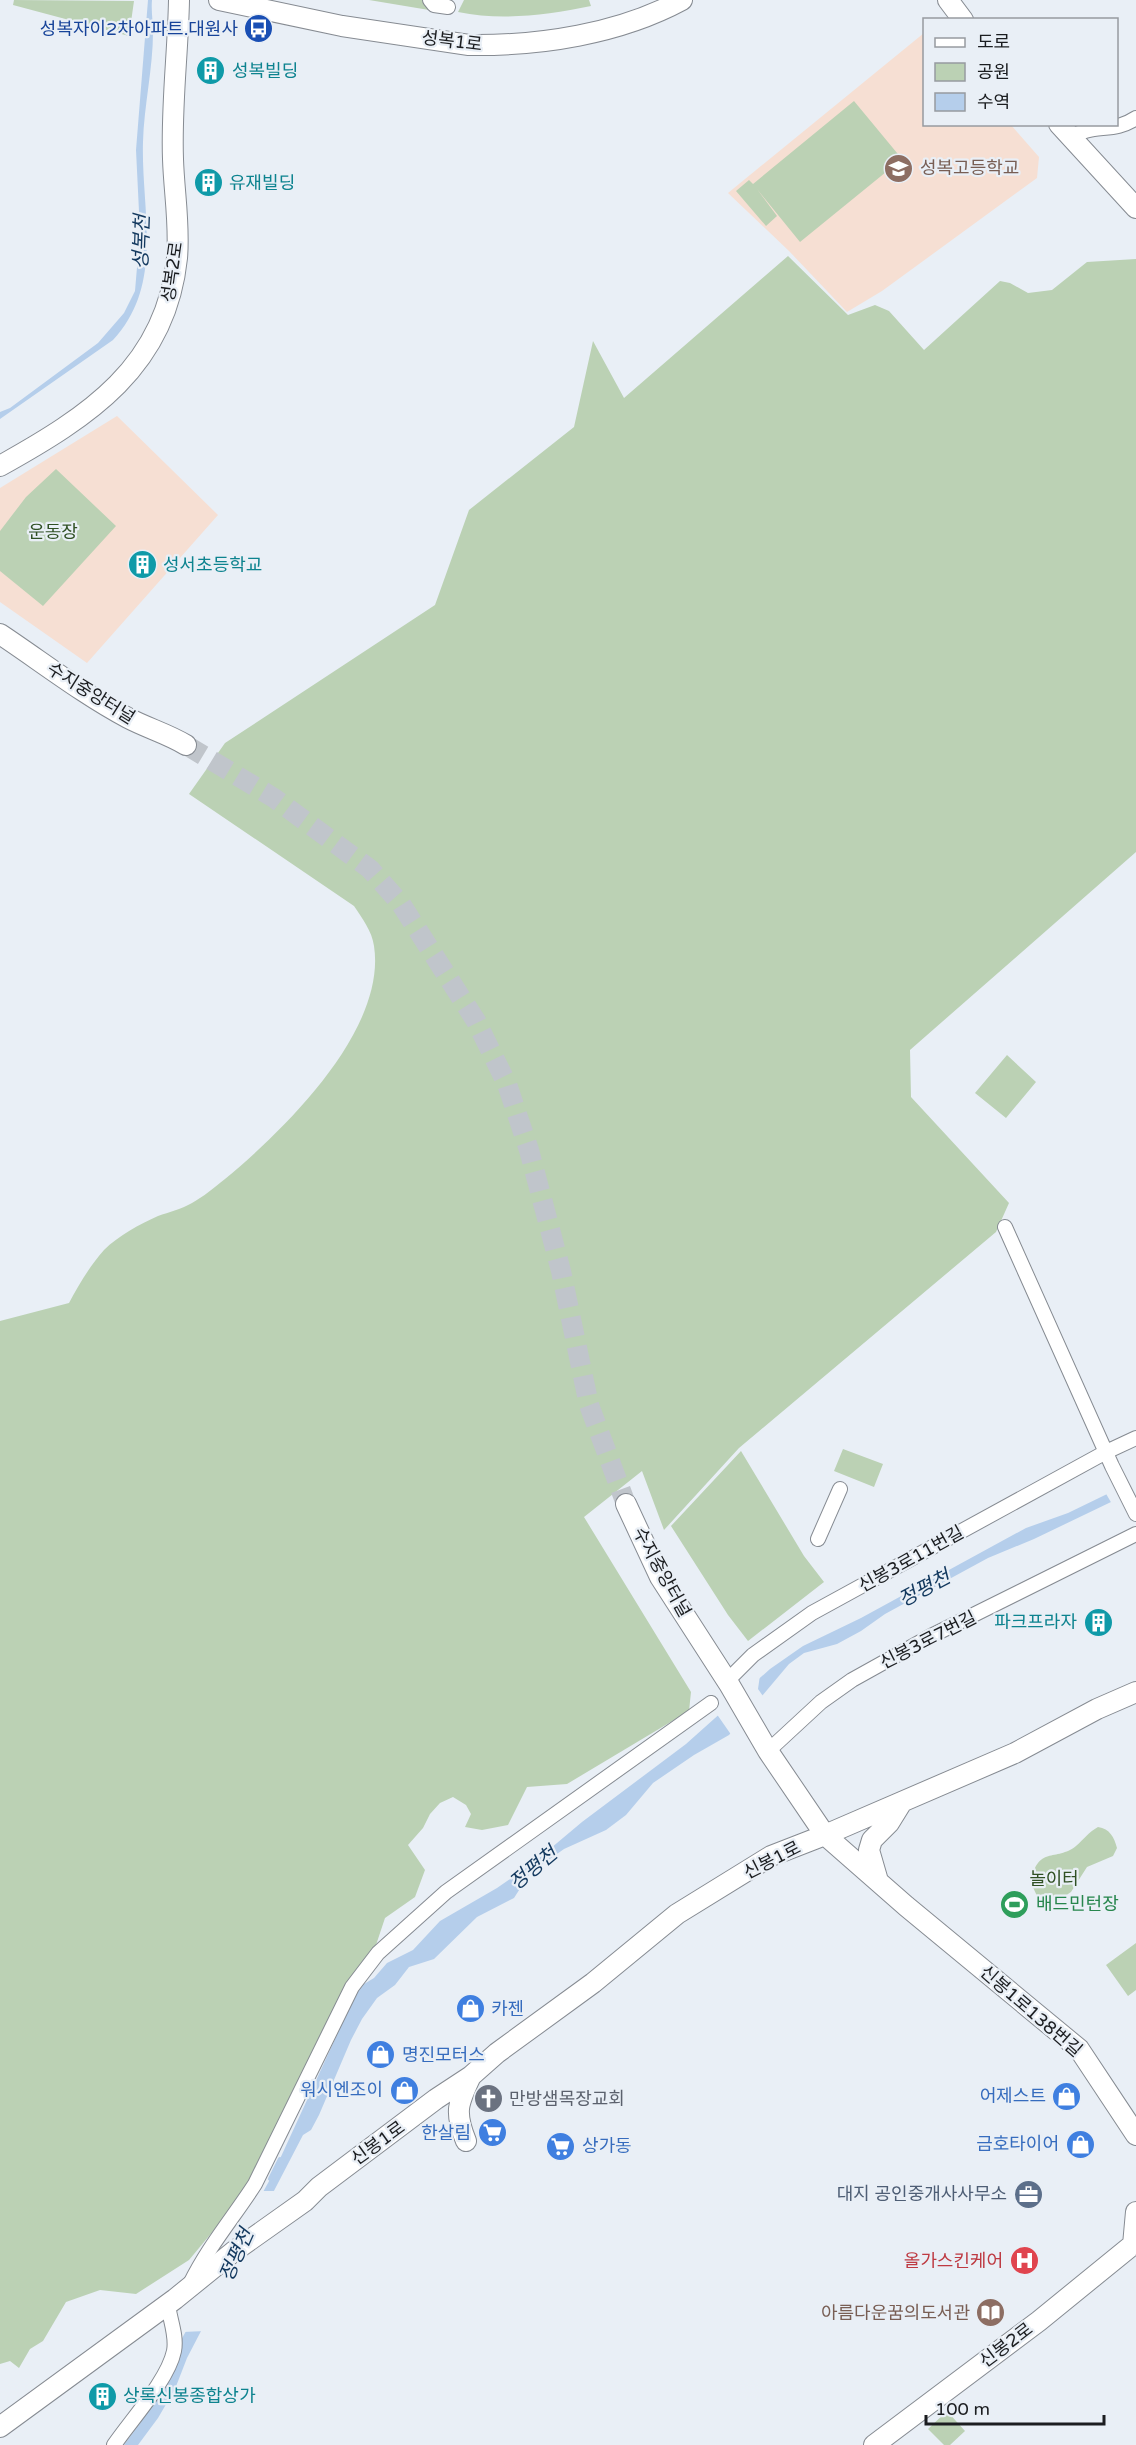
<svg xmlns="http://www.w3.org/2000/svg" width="1136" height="2445" font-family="'Varela Round','Noto Sans KR',sans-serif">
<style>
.education{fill:#f6dfd3}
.green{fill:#bbd1b4}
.water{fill:#b5ceeb}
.pier{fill:#e9eff6}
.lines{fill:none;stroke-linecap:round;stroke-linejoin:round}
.stream{stroke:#b5ceeb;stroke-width:4}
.secondary-tunnel{stroke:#c0c5cb;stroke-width:20;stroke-dasharray:20 10;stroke-linecap:butt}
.street-casing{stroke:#868b92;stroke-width:16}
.secondary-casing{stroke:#868b92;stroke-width:22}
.street{stroke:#fff;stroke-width:14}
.secondary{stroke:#fff;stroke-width:20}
.labels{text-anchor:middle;stroke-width:4.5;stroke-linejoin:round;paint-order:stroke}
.transit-label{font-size:18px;fill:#164399;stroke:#e9eff6;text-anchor:end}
.street-label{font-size:18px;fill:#1b1d20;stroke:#e9eff6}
.culture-label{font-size:18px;fill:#0d838f;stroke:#e9eff6;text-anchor:start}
.education-label{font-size:18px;fill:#785e54;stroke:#e9eff6;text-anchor:start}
.park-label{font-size:18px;fill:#305024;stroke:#e9eff6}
.leisure-label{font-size:18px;fill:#27864d;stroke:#e9eff6;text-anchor:start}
.shop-label{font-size:18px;fill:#366cbe;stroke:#e9eff6;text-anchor:end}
.worship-label{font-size:18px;fill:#5b616d;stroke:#e9eff6;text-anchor:start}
.service-label{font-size:18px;fill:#4e5e75;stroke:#e9eff6;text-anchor:end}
.health-label{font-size:18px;fill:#be3a42;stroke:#e9eff6;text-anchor:end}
.water-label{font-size:20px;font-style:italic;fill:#12385e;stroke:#e9eff6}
</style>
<rect width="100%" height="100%" fill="#e9eff6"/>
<path class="education" d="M924,33V124L1011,125L1039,157L1037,178L882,291L847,312L789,251L728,193Z
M117,416L218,515L87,663L0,602V488Z"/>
<path class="green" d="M14,0L134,1L129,36L13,5Z
M369,0H423L429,10Z
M464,0H589L591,6C547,15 502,21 458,12Z
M854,101L902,159L800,242L757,189L777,216L766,226L736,191L749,180L753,184Z
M788,256L848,315L875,305L889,311L924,350L1000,281L1010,283L1028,293L1052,290L1087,262L1136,259V852L910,1050L911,1097L1009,1203L996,1232L739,1448L664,1530L642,1471L584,1517L691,1692L689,1711L567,1784L527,1787L508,1825L482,1830L465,1827L471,1814L466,1805L453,1797L440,1803L430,1814L423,1828L408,1845L425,1870L415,1897L385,1918L374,1951L244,2194L189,2260L136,2294L100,2290L66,2302L43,2341L30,2349L19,2368L10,2361L0,2364V1321L69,1303C79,1284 90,1266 104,1250C118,1236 140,1224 158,1216C169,1212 182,1209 192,1203C203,1197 215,1187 225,1179C284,1130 387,1030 374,946C372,931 362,918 354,906L189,794L225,743L435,605L469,510L574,427L593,341L624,398Z
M56,469L116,526L43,606L0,571V531L26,497Z
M1007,1055L1036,1082L1006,1118L975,1093Z
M843,1449L883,1464L874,1487L834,1471Z
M741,1451L804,1556L824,1582L748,1641L728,1615L671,1526Z
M1098,1827C1110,1829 1114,1837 1117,1848L1113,1856L1087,1867L1071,1892L1059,1900L1050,1902L1037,1896L1031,1883C1037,1845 1056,1862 1076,1846C1084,1839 1089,1832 1098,1827Z
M1020,1893L1027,1901L1010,1915L1003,1907Z
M1136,1943V1990L1128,1996L1106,1965Z
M947,2411L965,2431L950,2445H944L928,2429Z"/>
<path class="water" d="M148,0H152C151,11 153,21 153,32C153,69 144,105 143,142C141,211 165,284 113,340L0,419V412L10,408L98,343L124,313L135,291L140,232L136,150Z
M1136,1480V1490L1034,1539L988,1558L885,1614L861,1631L837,1644L804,1653L789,1664L729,1735L694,1755L653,1783L626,1815L606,1830L564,1849L530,1873L514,1898L477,1917L434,1959L409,1967L395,1985L377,1998L362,2019L351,2040L319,2115L311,2130L303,2135L187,2358L175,2389L158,2418L138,2445H124L162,2393L175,2351L273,2174L359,1987L374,1978L387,1963L413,1950L440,1921L497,1888L532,1864L582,1822L686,1744L770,1669L803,1646L861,1618L1026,1528L1068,1513Z"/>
<path class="pier" d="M1136,1477V1493L1112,1504L1105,1492Z
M760,1675L758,1689L765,1699L753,1710L732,1736L716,1713Z
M260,2191H278L208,2327L206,2331L182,2332Z"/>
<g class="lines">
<path class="stream" d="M270,2179L280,2159"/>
<path class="secondary-tunnel" d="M186,745L274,798L370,869L401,904L476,1021L507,1084L529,1150L561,1271L589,1405L626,1504"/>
<defs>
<path id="street" d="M430,0L434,5L448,7
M1070,136C1077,134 1086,130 1094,129C1110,127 1121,128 1136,118
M1005,1227L1112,1466L1136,1514
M818,1539L840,1489
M727,1681L753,1655L812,1613L1106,1452L1136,1438
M768,1751L821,1702L852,1680L931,1636L1136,1534
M190,2284C208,2247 233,2218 255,2184L352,1987L378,1953L446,1892L711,1703
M114,2445C131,2420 168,2380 174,2351C177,2336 170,2320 168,2305"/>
<path id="secondary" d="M219,0L342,26L469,45C540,46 619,34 682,0
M948,0L963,20
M1059,124L1136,208
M0,466C88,417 166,367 177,258C180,225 174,192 173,159C171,106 178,53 179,0
M0,634C42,662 83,694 128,718C147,728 168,734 186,745
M626,1504L660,1577L729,1684L768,1751L825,1835L906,1906L1079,2049L1136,2135
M878,1881L869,1850L872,1840L889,1823L902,1802
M466,2141C454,2112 458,2103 471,2076
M1133,2245L1136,2212
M0,2427L175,2299L233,2252L305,2201L319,2187L436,2099L471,2076L497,2053L593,1983L677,1914L771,1856L825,1835L1015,1753L1097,1709L1136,1692
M874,2445L1039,2321L1136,2242"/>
</defs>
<use href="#street" class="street-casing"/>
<use href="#secondary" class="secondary-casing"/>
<use href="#street" class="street"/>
<use href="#secondary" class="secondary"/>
</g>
<defs>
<symbol id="bus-disc" viewBox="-11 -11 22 22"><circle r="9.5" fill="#1a4fb4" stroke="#e9eff6"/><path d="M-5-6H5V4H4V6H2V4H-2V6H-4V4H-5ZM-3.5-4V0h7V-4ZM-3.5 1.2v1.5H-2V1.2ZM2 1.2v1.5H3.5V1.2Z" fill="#fff"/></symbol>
<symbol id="building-disc" viewBox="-11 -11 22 22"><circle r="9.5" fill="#0f9aa8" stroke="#e9eff6"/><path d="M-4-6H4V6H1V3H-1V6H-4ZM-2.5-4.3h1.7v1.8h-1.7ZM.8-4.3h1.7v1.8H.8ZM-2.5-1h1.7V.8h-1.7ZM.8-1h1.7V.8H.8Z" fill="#fff"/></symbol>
<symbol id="school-disc" viewBox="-11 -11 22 22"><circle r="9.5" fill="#8d6e63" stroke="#e9eff6"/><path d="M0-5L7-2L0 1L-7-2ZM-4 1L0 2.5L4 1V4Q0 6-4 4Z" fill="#fff"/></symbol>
<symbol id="stadium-disc" viewBox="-11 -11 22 22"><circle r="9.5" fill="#2e9e5b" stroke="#e9eff6"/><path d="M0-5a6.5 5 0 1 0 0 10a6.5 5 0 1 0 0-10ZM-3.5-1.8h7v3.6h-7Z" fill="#fff"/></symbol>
<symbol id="shop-disc" viewBox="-11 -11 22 22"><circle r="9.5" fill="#3f7fe0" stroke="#e9eff6"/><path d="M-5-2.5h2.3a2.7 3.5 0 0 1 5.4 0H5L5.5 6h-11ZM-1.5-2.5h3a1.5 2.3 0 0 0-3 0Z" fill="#fff"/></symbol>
<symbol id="church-disc" viewBox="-11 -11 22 22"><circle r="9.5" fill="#6b7280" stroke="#e9eff6"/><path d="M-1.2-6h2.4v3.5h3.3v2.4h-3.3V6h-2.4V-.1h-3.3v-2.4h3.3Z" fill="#fff"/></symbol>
<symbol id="supermarket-disc" viewBox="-11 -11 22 22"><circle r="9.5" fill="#3f7fe0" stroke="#e9eff6"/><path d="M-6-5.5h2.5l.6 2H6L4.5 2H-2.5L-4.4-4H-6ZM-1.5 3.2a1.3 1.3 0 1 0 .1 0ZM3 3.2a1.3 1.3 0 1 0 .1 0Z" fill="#fff"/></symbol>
<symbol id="office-disc" viewBox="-11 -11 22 22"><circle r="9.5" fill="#5c6f8a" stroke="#e9eff6"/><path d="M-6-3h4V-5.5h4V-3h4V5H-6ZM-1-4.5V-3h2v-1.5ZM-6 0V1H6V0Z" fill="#fff"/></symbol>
<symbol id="hospital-disc" viewBox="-11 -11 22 22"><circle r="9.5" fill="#e0444e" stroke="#e9eff6"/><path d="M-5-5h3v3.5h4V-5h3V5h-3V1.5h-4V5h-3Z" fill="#fff"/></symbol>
<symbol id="library-disc" viewBox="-11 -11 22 22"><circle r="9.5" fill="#8d6e63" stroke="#e9eff6"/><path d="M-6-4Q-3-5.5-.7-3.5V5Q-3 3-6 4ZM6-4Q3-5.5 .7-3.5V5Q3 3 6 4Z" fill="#fff"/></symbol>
</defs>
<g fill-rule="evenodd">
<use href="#bus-disc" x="242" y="12" width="33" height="33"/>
<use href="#building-disc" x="194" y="54" width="33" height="33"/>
<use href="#school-disc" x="882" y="152" width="33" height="33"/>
<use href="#building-disc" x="192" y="166" width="33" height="33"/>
<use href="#building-disc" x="126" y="548" width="33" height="33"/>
<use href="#building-disc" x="1082" y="1606" width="33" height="33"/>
<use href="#stadium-disc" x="998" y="1888" width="33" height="33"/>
<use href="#shop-disc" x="454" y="1992" width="33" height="33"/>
<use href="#shop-disc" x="364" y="2038" width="33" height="33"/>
<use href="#shop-disc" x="388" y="2074" width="33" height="33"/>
<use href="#shop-disc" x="1050" y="2080" width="33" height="33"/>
<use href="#church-disc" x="472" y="2082" width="33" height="33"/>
<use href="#supermarket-disc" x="476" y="2116" width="33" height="33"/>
<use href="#shop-disc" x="1064" y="2128" width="33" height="33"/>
<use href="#supermarket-disc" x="544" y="2130" width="33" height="33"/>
<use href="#office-disc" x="1012" y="2178" width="33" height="33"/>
<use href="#hospital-disc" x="1008" y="2244" width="33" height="33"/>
<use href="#library-disc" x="974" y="2296" width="33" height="33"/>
<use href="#building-disc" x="86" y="2380" width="33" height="33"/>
</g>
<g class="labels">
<g class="transit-label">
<text x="238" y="35">성복자이2차아파트.대원사</text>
</g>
<g class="street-label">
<text transform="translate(452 41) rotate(7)" y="6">성복1로</text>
<text transform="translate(172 272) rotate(-82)" y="6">성복2로</text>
<text transform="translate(91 693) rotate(32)" y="6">수지중앙터널</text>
<text transform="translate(911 1559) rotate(-29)" y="6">신봉3로11번길</text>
<text transform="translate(662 1572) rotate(61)" y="6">수지중앙터널</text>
<text transform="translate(928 1640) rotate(-27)" y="6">신봉3로7번길</text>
<text transform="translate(772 1860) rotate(-27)" y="6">신봉1로</text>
<text transform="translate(1031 2011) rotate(41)" y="6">신봉1로138번길</text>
<text transform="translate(378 2143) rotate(-36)" y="6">신봉1로</text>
<text transform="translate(1006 2345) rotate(-37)" y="6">신봉2로</text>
</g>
<g class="culture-label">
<text x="232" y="77">성복빌딩</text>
<text x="229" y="189">유재빌딩</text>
<text x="163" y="571">성서초등학교</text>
<text x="1077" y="1628" text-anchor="end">파크프라자</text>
<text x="123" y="2402">상록신봉종합상가</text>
</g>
<g class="education-label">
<text x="920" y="174">성복고등학교</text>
<text x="970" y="2319" text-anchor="end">아름다운꿈의도서관</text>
</g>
<g class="park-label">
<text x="53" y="538">운동장</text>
<text x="1054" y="1885">놀이터</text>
</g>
<g class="leisure-label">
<text x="1036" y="1910">배드민턴장</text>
</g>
<g class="shop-label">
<text x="491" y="2015" text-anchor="start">카젠</text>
<text x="402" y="2061" text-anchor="start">명진모터스</text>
<text x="383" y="2096">워시엔조이</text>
<text x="1046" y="2102">어제스트</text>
<text x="471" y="2139">한살림</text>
<text x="1059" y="2150">금호타이어</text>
<text x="582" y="2152" text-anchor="start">상가동</text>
</g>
<g class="worship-label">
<text x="509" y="2105">만방샘목장교회</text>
</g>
<g class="service-label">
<text x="1007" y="2200">대지 공인중개사사무소</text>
</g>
<g class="health-label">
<text x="1003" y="2267">올가스킨케어</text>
</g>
<g class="water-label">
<text transform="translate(141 242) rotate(-88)" y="7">성복천</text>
<text transform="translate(924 1588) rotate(-28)" y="7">정평천</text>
<text transform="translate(533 1868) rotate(-40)" y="7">정평천</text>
<text transform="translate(236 2255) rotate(-66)" y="7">정평천</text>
</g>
</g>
<rect x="923" y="18" width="195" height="108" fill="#e9eff6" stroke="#979ba0" stroke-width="1.5"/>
<rect x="935" y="38" width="30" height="9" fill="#ffffff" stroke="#979ba0" stroke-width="1.5"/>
<text x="977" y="48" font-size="18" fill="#1b1d20">도로</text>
<rect x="935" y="63" width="30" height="18" fill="#bbd1b4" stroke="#979ba0" stroke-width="1.5"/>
<text x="977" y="78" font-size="18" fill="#1b1d20">공원</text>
<rect x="935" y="93" width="30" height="18" fill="#b5ceeb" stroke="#979ba0" stroke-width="1.5"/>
<text x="977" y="108" font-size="18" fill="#1b1d20">수역</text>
<path d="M926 2415v9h178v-9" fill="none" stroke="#1b1d20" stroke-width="3"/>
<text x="935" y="2415" font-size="18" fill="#1b1d20" stroke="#e9eff6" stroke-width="4.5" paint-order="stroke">100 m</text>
</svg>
